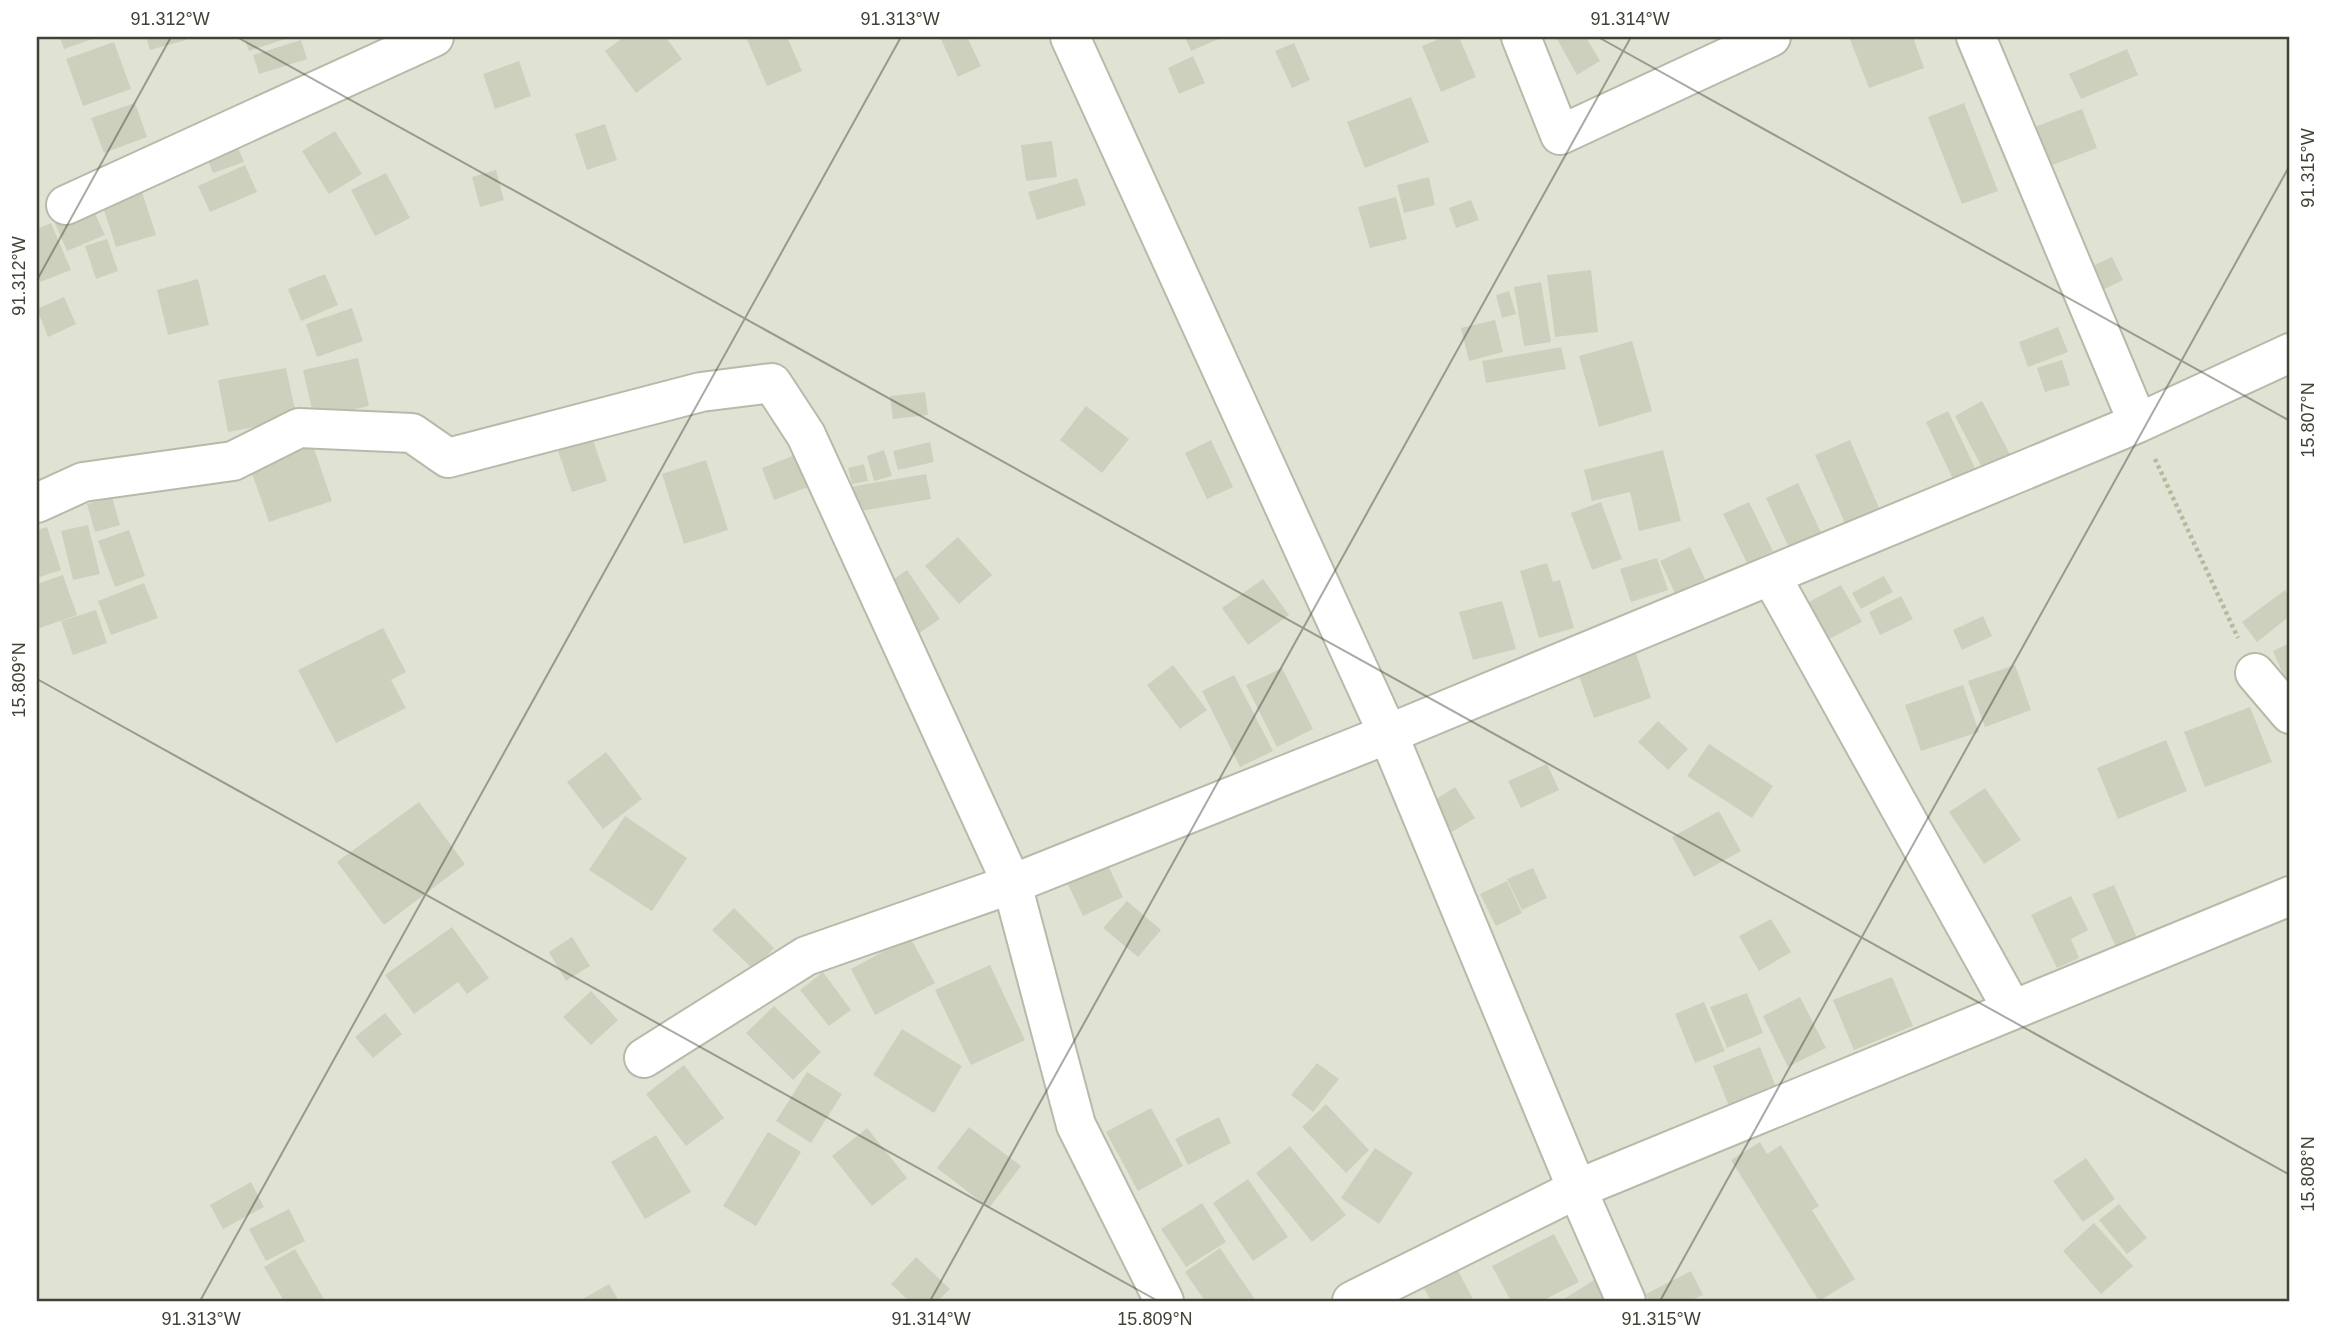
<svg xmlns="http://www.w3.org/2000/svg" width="2327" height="1338" font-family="Arial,sans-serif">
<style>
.residential{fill:#e0e3d4}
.building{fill:#cdd0bc}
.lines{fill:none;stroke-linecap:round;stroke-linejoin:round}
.minor-casing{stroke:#b7baa9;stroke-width:42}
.path{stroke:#b5ba9c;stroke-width:4.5;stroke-dasharray:3.5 3.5;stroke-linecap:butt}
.minor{stroke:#fff;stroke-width:38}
.ticks{fill:none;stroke:#404236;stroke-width:2;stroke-opacity:0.45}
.neatline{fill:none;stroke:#404236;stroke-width:2.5}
.ticks-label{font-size:18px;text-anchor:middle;fill:#404236}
</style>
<rect width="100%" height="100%" fill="#eef0e5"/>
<path class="residential" d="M37,37H2290V1301H37Z"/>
<path class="building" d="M60,37H98L64,49Z
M146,37H185L186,40L150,50Z
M244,37H291L249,51Z
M624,37H670L667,39L682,59L636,93L605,51Z
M746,37H787L802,71L767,86Z
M940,37H967L981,66L958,77Z
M1185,37H1223L1191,51Z
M1444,37H1459L1476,77L1441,92L1422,46Z
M1556,37H1586L1600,61L1577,75Z
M1849,37H1913L1924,68L1869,88Z
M301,40L307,59L259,74L253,55Z
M114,42L131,89L83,106L66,59Z
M1294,43L1310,80L1292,88L1275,51Z
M2127,49L2138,75L2081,99L2069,74Z
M1193,56L1205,83L1179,94L1168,68Z
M519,61L531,96L495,109L483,74Z
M1411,97L1429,142L1365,168L1347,122Z
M135,103L147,137L104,153L91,118Z
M1964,103L1998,191L1962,204L1928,117Z
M2082,109L2097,148L2042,169L2027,130Z
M605,124L617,160L587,170L575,134Z
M335,131L362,174L329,194L302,151Z
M233,136L244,162L213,173L203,148Z
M1052,141L1057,177L1026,181L1021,145Z
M245,165L257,192L210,212L198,186Z
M496,170L504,200L480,207L472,177Z
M386,173L410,218L375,236L351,190Z
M1429,177L1435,205L1404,213L1397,185Z
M1077,178L1086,205L1037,220L1028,192Z
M139,183L156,235L116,247L99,195Z
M1396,197L1407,239L1370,248L1358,207Z
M1471,200L1479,220L1456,228L1449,208Z
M90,203L105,235L67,251L53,219Z
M51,223L71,270L40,282L37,275V229Z
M107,239L118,271L96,279L85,246Z
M2112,257L2123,280L2098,292L2088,268Z
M1591,270L1598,332L1555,337L1547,275Z
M325,274L338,305L301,321L288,289Z
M198,279L209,325L168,335L157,290Z
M1541,282L1551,342L1524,346L1514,287Z
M1509,291L1516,314L1502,318L1496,295Z
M64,297L76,324L48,337L37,309Z
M352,308L363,341L317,357L306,324Z
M1495,320L1503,352L1469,361L1461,328Z
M2058,327L2068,352L2028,367L2019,342Z
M1632,341L1652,411L1599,427L1579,356Z
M1561,347L1566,369L1486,383L1482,361Z
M358,358L369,406L314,418L303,370Z
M2062,360L2070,385L2045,392L2037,368Z
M286,368L297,419L228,432L218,380Z
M925,392L928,415L893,419L890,396Z
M1982,401L2012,458L1985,473L1955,416Z
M1086,406L1129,439L1102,473L1060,440Z
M1948,411L1975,468L1953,479L1926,422Z
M592,437L607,481L572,492L557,448Z
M1211,440L1233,487L1207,499L1185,453Z
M1850,440L1879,508L1845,523L1815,455Z
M930,442L934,462L898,470L893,451Z
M313,446L332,501L269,522L250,468Z
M884,450L892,476L874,481L867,456Z
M1663,450L1681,521L1639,531L1630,492L1592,501L1584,470Z
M795,455L808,487L774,500L762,468Z
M706,460L728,530L684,544L662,474Z
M864,464L868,481L852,484L848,468Z
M926,474L931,499L855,512L850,487Z
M1798,483L1822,535L1790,550L1766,498Z
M112,497L120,525L95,532L87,504Z
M1601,502L1622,559L1592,570L1571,513Z
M1749,502L1773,551L1747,563L1723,514Z
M88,525L100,574L73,580L61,531Z
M47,527L61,570L40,577L37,566V530Z
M129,530L145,576L115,587L98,541Z
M958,537L992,575L959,604L925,566Z
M1690,547L1705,579L1675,593L1660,561Z
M1657,558L1668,590L1631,602L1620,569Z
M1547,563L1553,582L1560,580L1574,628L1539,638L1520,571Z
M907,570L940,619L915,636L882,587Z
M63,575L77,615L37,629V584Z
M1884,576L1893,592L1861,609L1852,593Z
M1263,579L1289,615L1248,645L1222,608Z
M144,583L158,618L111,635L98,601Z
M1841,585L1862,622L1821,643L1801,606Z
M2285,590L2290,597V616L2257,642L2242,622Z
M1901,596L1913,619L1880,635L1869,612Z
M1502,601L1516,649L1473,660L1459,612Z
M96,610L107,643L73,655L61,621Z
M1983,616L1992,636L1962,650L1953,630Z
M383,628L406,672L391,680L406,708L336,743L298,670Z
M2290,643V690L2273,651Z
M1636,653L1651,698L1594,718L1578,673Z
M1173,665L1207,710L1180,729L1147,685Z
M2015,665L2031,710L1985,727L1968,681Z
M1282,668L1313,729L1277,747L1246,685Z
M1234,675L1273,751L1240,767L1202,691Z
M1963,685L1979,732L1921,751L1905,705Z
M2250,707L2272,762L2205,787L2184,732Z
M1658,721L1688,749L1668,770L1638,742Z
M2166,740L2187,791L2118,819L2097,768Z
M1709,744L1773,786L1752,818L1687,776Z
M606,752L642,799L603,829L567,782Z
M1547,764L1559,790L1521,808L1508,781Z
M1455,787L1475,818L1452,832L1433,801Z
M1985,788L2021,840L1984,864L1949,812Z
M419,802L465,864L384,925L337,862Z
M1719,811L1741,851L1694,877L1672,837Z
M625,816L687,858L652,911L589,870Z
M1104,857L1123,897L1083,916L1064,876Z
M1533,868L1547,898L1522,910L1507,879Z
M1507,881L1522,913L1496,926L1480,894Z
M2114,885L2137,938L2116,947L2092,894Z
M2071,896L2088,930L2071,939L2079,958L2057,968L2031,915Z
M1127,901L1161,930L1138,957L1103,928Z
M734,908L774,948L754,970L712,930Z
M1771,919L1791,952L1759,971L1739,936Z
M452,927L489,978L467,994L458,982L414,1014L385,975Z
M572,937L590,966L566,981L549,952Z
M910,937L935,983L875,1015L851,969Z
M990,965L1025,1040L971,1065L935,990Z
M823,972L851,1010L829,1026L800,990Z
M1892,977L1913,1026L1854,1050L1833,1000Z
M591,991L618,1020L591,1045L563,1017Z
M1747,993L1763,1033L1727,1048L1710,1007Z
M1800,997L1826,1048L1788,1067L1763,1016Z
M1704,1002L1725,1051L1695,1063L1675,1014Z
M774,1006L821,1052L793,1080L746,1033Z
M385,1013L402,1034L373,1058L355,1037Z
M902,1029L962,1066L934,1113L873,1075Z
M1760,1047L1776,1087L1729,1106L1713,1066Z
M1317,1063L1339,1079L1313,1112L1291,1095Z
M684,1065L724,1118L686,1146L646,1094Z
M807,1072L842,1094L811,1143L776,1121Z
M1326,1104L1369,1150L1346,1173L1302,1127Z
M1151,1108L1183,1166L1138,1191L1106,1132Z
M1219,1117L1231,1143L1188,1165L1175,1139Z
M969,1127L1021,1166L989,1208L937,1168Z
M867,1128L907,1178L872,1206L832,1156Z
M768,1132L801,1152L756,1226L723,1206Z
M656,1135L691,1192L645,1219L611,1162Z
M1760,1142L1767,1154L1781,1145L1819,1206L1812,1210L1855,1279L1819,1301L1731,1160Z
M1290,1146L1346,1215L1312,1242L1256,1173Z
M1375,1148L1413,1173L1379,1224L1341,1198Z
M2086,1158L2115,1199L2083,1222L2053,1181Z
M1248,1179L1288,1237L1253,1261L1213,1203Z
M251,1182L264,1207L223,1229L210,1205Z
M1202,1203L1226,1242L1186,1267L1161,1229Z
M2119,1204L2147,1238L2127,1254L2099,1220Z
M289,1209L305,1241L266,1261L249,1229Z
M2094,1223L2133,1266L2101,1294L2063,1251Z
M1554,1234L1579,1282L1542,1301H1511L1492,1266Z
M1220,1248L1256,1301H1205L1185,1272Z
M295,1249L325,1301H284L264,1267Z
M916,1257L950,1289L938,1301H909L891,1284Z
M1455,1265L1474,1301H1431L1421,1283Z
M1691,1271L1703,1295L1689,1301H1649L1646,1294Z
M1594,1280L1608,1301H1561Z
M609,1284L619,1301H579Z"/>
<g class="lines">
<defs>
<path id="minor" d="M1070,37L1388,734L1577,1189L1626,1301
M1521,37L1560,135L1771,37
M1976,37L2138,423
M66,205L434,37
M37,503L83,482L233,461L299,428L412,433L448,458L701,392L772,383L806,435L1012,884L1076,1125L1164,1301
M1771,576L2012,1009
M2255,673L2290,714
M644,1058L806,956L1012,884L1388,734L2138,423L2290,353
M1352,1301L1577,1189L2290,896"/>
</defs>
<use href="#minor" class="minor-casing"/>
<path class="path" d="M2155,459L2238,638"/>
<use href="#minor" class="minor"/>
</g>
<path class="ticks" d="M237,37L2290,1175M1598,37L2290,421M37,280L171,37M37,679L1158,1301M200,1301L901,37M930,1301L1631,37M1660,1301L2290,165"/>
<rect width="2327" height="1338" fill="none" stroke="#ffffff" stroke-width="77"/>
<rect x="38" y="38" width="2250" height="1262" class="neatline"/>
<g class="ticks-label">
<text x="170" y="25">91.312°W</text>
<text x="900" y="25">91.313°W</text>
<text x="1630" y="25">91.314°W</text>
<text transform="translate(2308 168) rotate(-90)" y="6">91.315°W</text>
<text transform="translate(19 276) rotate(-90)" y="6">91.312°W</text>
<text transform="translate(2308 420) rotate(-90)" y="6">15.807°N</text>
<text transform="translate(19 680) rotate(-90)" y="6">15.809°N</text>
<text transform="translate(2308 1174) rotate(-90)" y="6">15.808°N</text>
<text x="201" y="1325">91.313°W</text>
<text x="931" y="1325">91.314°W</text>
<text x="1155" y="1325">15.809°N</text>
<text x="1661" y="1325">91.315°W</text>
</g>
</svg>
